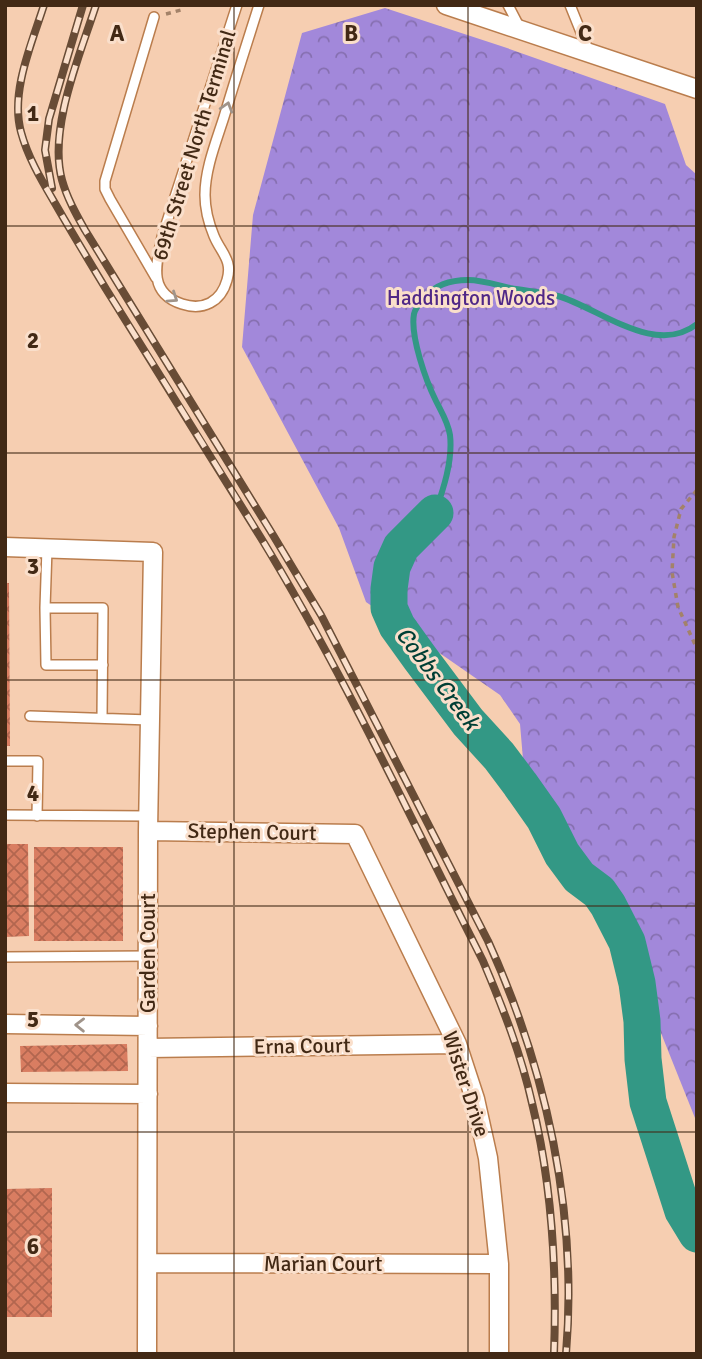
<svg xmlns="http://www.w3.org/2000/svg" width="702" height="1359" font-family="Signika,sans-serif">
<style>
.forest{fill:url(#forest-crowns)}
.lines{fill:none;stroke-linecap:round;stroke-linejoin:round}
.stream{stroke:#339885;stroke-width:6}
.river{stroke:#339885;stroke-width:37}
.building{fill:url(#building-cross-hatch)}
.lane-casing{stroke:#ba7d4d;stroke-width:12}
.street-casing{stroke:#ba7d4d;stroke-width:21}
.path{stroke:#a38269;stroke-width:3.5;stroke-dasharray:5 5;stroke-linecap:butt}
.lane{stroke:#fff;stroke-width:9}
.street{stroke:#fff;stroke-width:18}
.rail-casing{stroke:#684c36;stroke-width:8}
.rail{stroke:#fadfcb;stroke-width:5;stroke-dasharray:16;stroke-linecap:butt}
.oneway{stroke:#a0948a}
.grid{fill:none;stroke:#422915;stroke-width:2;stroke-opacity:0.55}
.labels{text-anchor:middle;stroke-width:6;stroke-linejoin:round;paint-order:stroke}
.street-label{font-size:21px;fill:#422915;stroke:#fadfcb}
.park-label{font-size:21px;fill:#4f2787;stroke:#fadfcb}
.water-label{font-size:23px;font-style:italic;fill:#003f35;stroke:#fadfcb}
.grid-label{font-size:23px;text-anchor:middle;font-weight:bold;fill:#422915;stroke:#fadfcb;stroke-width:6;stroke-linejoin:round;paint-order:stroke}
</style>
<defs>
<pattern id="forest-crowns" width="20" height="18" patternUnits="userSpaceOnUse" patternTransform="scale(1.75)"><rect width="20" height="18" fill="#a288da"/><path d="M2 6a3 3 0 1 1 6 0M12 15a3 3 0 1 1 6 0" fill="none" stroke="#866fb0"/></pattern>
<pattern id="building-cross-hatch" width="8" height="8" patternUnits="userSpaceOnUse" patternTransform="scale(1.75)"><rect width="8" height="8" fill="#d97d61"/><path d="M0 0l8 8M0 8l8-8" fill="none" stroke="#b2664f"/></pattern>
</defs>
<rect width="100%" height="100%" fill="#f6ceb1"/>
<path class="forest" d="M385,8L504,47L665,104L686,165L697,175V1123L657,1023L569,848L524,771L520,724L500,695L366,602L339,528L242,347L253,215L302,33Z"/>
<g class="lines">
<path class="stream" d="M435,513C443,490 453,461 450,435C448,422 442,413 436,401C426,381 410,336 414,314C415,308 421,302 425,297C436,284 453,280 468,280C482,280 497,285 510,288C526,291 542,292 558,296C599,308 655,357 697,324"/>
<path class="river" d="M435,513L401,547L392,567L389,589V608L397,626L420,658L468,722L499,756L520,784L544,818L562,854L579,877L599,892L608,905L627,942L637,983L642,1021L643,1059L648,1102L683,1211L697,1234"/>
</g>
<path class="building" d="M5,583H9L10,746H5Z
M5,844H28L29,936L5,937Z
M34,847H123V941H34Z
M127,1044L128,1071L21,1072L20,1046Z
M52,1188V1317H5V1189Z"/>
<g class="lines">
<defs>
<path id="lane" d="M237,5L162,237C156,265 148,293 182,304C203,311 221,302 227,280C233,260 221,253 214,236C209,224 205,209 205,195C205,169 216,142 224,117C235,80 247,43 259,5
M508,5L521,30
M570,5L589,52
M154,17L105,181V189L110,199L156,278
M47,548L45,608H103L102,718
M45,608L46,665H103
M30,716L150,720
M5,761H38L37,816
M5,815L148,816
M5,957L148,956"/>
<path id="street" d="M446,5L697,89
M5,547L153,552L148,831L147,1354
M148,831L355,834L457,1044L475,1099L488,1158L499,1264V1354
M5,1024L148,1026
M148,1048L457,1044
M5,1093L148,1094
M148,1263L499,1264"/>
</defs>
<use href="#lane" class="lane-casing"/>
<use href="#street" class="street-casing"/>
<path class="path" d="M166,14L181,10L182,5
M697,490L681,509L674,537L672,572L678,607L697,649"/>
<use href="#lane" class="lane"/>
<use href="#street" class="street"/>
<defs>
<path id="rail" d="M44,5C32,43 10,92 21,132C28,158 42,181 56,205C72,233 89,261 106,289C158,372 210,455 261,538C344,674 411,819 483,961C503,1008 521,1054 532,1103C552,1184 557,1271 554,1354
M96,5C80,55 48,129 62,180C67,198 76,214 85,230L273,535L321,615L488,941C546,1069 578,1212 566,1354
M52,188L45,150L49,119L83,5"/>
</defs>
<use href="#rail" class="rail-casing"/>
<use href="#rail" class="rail"/>
</g>
<defs><path id="oneway-chevron" d="M-2-3.5L2.5 0L-2 3.5" fill="none" stroke-width="1.6" stroke-linecap="round" stroke-linejoin="round" transform="scale(1.75)"/></defs>
<g class="oneway">
<use href="#oneway-chevron" transform="translate(227 107) rotate(-73)"/>
<use href="#oneway-chevron" transform="translate(173 298) rotate(34)"/>
<use href="#oneway-chevron" transform="translate(80 1025) rotate(-179)"/>
</g>
<path class="grid" d="M234,5V1354M468,5V1354M5,226H697M5,453H697M5,680H697M5,906H697M5,1132H697"/>
<g class="labels">
<g class="street-label">
<text transform="translate(194 145) rotate(-73)" y="7">69th Street North Terminal</text>
<text transform="translate(252 832) rotate(1)" y="7">Stephen Court</text>
<text transform="translate(148 953) rotate(-90)" y="7">Garden Court</text>
<text transform="translate(302 1046) rotate(-1)" y="7">Erna Court</text>
<text transform="translate(466 1084) rotate(72)" y="7">Wister Drive</text>
<text x="323" y="1271">Marian Court</text>
</g>
<g class="park-label">
<text x="471" y="305">Haddington Woods</text>
</g>
<g class="water-label">
<text transform="translate(438 678) rotate(53)" y="8">Cobbs Creek</text>
</g>
</g>
<g class="grid-label">
<text x="117" y="41">A</text>
<text x="351" y="41">B</text>
<text x="585" y="41">C</text>
<text x="33" y="121">1</text>
<text x="33" y="348">2</text>
<text x="33" y="574">3</text>
<text x="33" y="801">4</text>
<text x="33" y="1027">5</text>
<text x="33" y="1254">6</text>
</g>
<rect width="702" height="1359" fill="none" stroke="#422915" stroke-width="14"/>
</svg>
